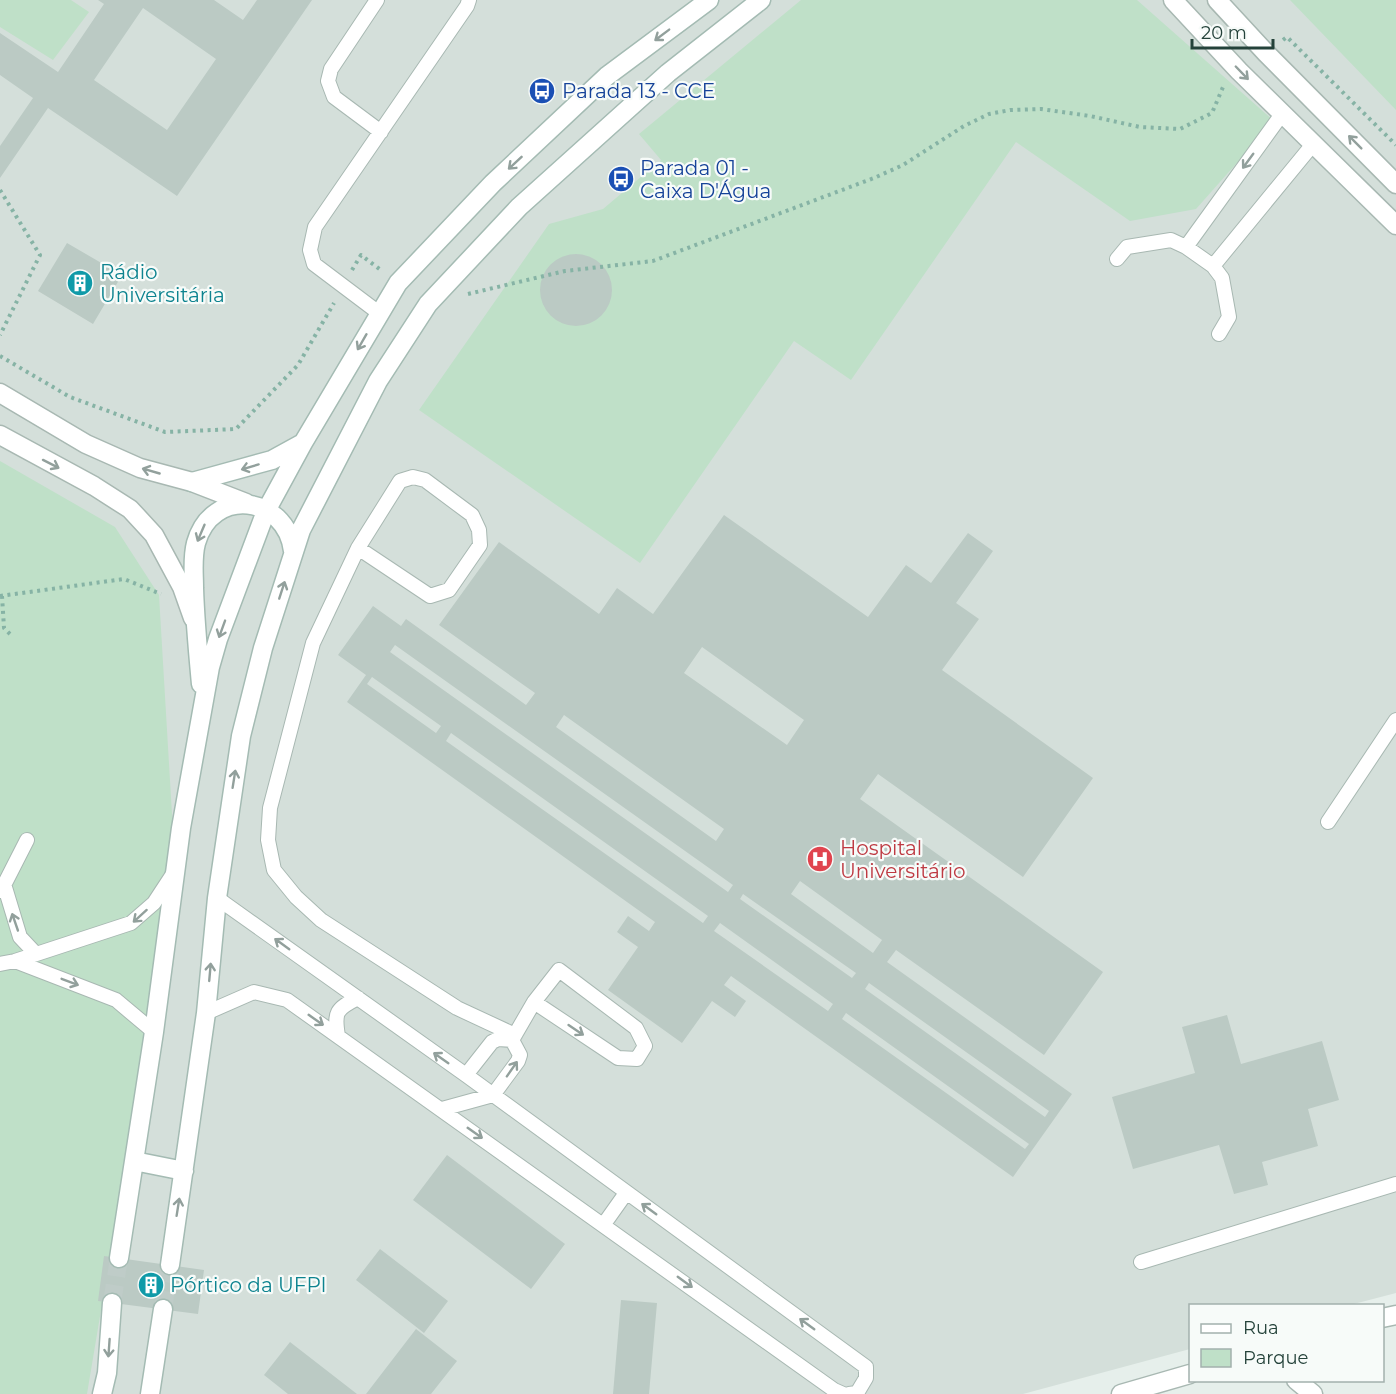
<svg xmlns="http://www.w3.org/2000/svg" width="1396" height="1394" font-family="Montserrat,sans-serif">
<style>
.built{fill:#d4dfda}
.green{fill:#bfe0c8}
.building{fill:#bbcac4;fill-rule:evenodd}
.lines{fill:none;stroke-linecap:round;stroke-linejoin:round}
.secondary-tunnel{stroke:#bfccc8;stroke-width:18;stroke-dasharray:18 9;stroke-linecap:butt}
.service-casing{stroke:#a8b8b2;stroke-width:16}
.minor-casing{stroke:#a8b8b2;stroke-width:21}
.tertiary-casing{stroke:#a8b8b2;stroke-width:21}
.secondary-casing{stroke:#a4bbb3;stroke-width:21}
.path{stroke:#86b3a5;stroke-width:4;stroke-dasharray:3 4.5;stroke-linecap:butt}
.service{stroke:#fff;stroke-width:14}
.minor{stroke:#fff;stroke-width:18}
.tertiary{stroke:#fff;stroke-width:18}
.secondary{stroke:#fff;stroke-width:18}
.oneway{stroke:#92a09c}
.labels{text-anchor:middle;stroke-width:4.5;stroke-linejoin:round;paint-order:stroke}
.transit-label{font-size:20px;fill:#164399;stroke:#f7fbf9;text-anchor:start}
.culture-label{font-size:20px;fill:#0d838f;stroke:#f7fbf9;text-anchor:start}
.health-label{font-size:20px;fill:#be3a42;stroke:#f7fbf9;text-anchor:start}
</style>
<rect width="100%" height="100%" fill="#e6efeb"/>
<path class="built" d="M0,0H1396V1293L1350,1305L1190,1306V1349L1023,1394H0Z"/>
<path class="green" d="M0,0H71L89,12L53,60L0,27Z
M801,0H1137L1274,121L1196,209L1130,221L1016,142L851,380L794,341L640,563L419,410L549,224L603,209L661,160L639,134Z
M1290,0H1396V110Z
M0,461L115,527L159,595L173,831L147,1035L87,1394H0Z"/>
<path class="building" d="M98,0H214L243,20L257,0H312L177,196L48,108L0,178V146L33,98L0,75V33L58,72L104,4ZM143,8L216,59L167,130L94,80Z
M67,243L122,275L93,324L38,291Z
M540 290a36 36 0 1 1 72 0a36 36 0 1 1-72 0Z
M724,515L868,617L906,565L931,583L968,533L993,551L956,603L979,619L942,670L1093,778L1023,877L878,774L860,799L1103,972L1044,1055L896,950L887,962L1072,1094L1013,1177L731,976L724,985L746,1001L735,1017L712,1001L682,1043L608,990L638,947L617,932L628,916L649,931L655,922L347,702L366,675L338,655L373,606L401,626L406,619L526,705L535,693L439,625L499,542L599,614L617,588L653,614ZM395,645L733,885L728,892L390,652ZM702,647L804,720L787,745L684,673ZM372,677L441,726L436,733L367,684ZM564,715L724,829L716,841L556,727ZM451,733L708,916L703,923L446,741ZM800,881L882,940L873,953L791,894ZM743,894L856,973L852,978L740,899ZM720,923L833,1004L828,1011L714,931ZM869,983L1049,1111L1045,1117L865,989ZM846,1013L1029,1144L1025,1149L842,1019Z
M1227,1015L1241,1064L1322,1041L1339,1100L1308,1109L1318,1146L1262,1162L1268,1185L1234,1194L1219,1145L1133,1169L1112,1097L1195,1073L1182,1027Z
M447,1155L565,1244L531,1289L413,1200Z
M380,1249L448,1301L424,1333L356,1280Z
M104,1256L204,1270L198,1314L98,1301Z
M621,1300L657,1303L649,1394H613Z
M416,1329L457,1361L431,1394H366Z
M290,1342L357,1394H288L264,1375Z"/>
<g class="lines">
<path class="secondary-tunnel" d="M112,1303L119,1258
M163,1309L170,1265"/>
<defs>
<path id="service" d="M377,0L331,69L328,81L334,97L381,132
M1186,247L1282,114
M1117,259L1127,247L1171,240L1186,247L1213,266L1222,278L1229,317L1219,334
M1213,266L1314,143
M379,313L314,264L310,250L315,227L467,6L469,0
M358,548L430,596L449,590L480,545L479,530L472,515L425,480L413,477L400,481L358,548L313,643L270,808L268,840L274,870L296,897L321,920L457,1008L515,1035
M1328,822L1396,720
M4,884L20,937L36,954
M1,891L27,840
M217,898L466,1075L866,1367V1378L857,1393L849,1394
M15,961L116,1000L154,1032
M0,964L15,961L131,923L154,903L173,874
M206,1013L254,992L287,1000L834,1390L843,1394
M338,1036C334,1012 336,1009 358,998
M512,1040L534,1002L559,970L636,1028L645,1046L637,1059L618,1058L534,1002
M466,1075L492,1042L498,1039L512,1040
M442,1109L493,1095L518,1061L520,1055L512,1040
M604,1224L626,1193
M1141,1262L1396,1184"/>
<path id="minor" d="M0,393L86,444L140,468L192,482L246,503
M0,435L94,486L130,509L154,535L182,587L193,618
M1296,1380L1313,1394"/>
<path id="tertiary" d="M1173,0L1239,71L1396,225
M1217,0L1266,53L1396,184
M1382,1318L1396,1315
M1121,1394L1190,1374"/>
<path id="secondary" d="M192,482L272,460L303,443
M201,684C198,652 195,621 194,588C194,573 192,558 196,543C212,486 286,495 293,551
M134,1161L184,1171
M119,1258L154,1032L181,828L210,667L218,639L266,511L303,443L398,283L493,183L607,76L709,0
M170,1265L206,1013L217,898L241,736L263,648L301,530L378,381L428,304L519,207L668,73L761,0
M102,1394L107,1373L112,1303
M150,1394L163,1309"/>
</defs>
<use href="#service" class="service-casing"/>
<use href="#minor" class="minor-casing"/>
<use href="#tertiary" class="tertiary-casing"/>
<use href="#secondary" class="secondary-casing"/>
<path class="path" d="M1283,40L1287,37L1396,145
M0,190L40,255L0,335
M352,270L361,255L382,271
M468,294L565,271L653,261L874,178L903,165L964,126L989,114L1010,110L1041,109L1090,116L1140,127L1180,129L1212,113L1223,87
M0,356L70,397L165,432L236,429L298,365L334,303
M0,596L124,579L161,594
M2,596L4,628L13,637"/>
<use href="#service" class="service"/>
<use href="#minor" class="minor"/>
<use href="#tertiary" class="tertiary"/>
<use href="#secondary" class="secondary"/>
</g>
<defs><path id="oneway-shaft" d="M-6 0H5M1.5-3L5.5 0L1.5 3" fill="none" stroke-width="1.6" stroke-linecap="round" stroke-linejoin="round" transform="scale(1.5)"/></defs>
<g class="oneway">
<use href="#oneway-shaft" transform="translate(662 35) rotate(143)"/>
<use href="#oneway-shaft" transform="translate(1242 73) rotate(46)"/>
<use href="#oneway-shaft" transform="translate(1355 142) rotate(-135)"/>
<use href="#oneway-shaft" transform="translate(1248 161) rotate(126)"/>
<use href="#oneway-shaft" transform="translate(515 163) rotate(137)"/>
<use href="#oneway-shaft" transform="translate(362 342) rotate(120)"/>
<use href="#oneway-shaft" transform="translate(51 464) rotate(27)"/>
<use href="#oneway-shaft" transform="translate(250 467) rotate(163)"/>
<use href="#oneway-shaft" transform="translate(151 471) rotate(-164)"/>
<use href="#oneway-shaft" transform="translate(201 533) rotate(113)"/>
<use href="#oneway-shaft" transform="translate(282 590) rotate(-72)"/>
<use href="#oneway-shaft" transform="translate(222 629) rotate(110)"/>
<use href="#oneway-shaft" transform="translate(234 779) rotate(-81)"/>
<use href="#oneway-shaft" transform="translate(140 916) rotate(138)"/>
<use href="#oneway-shaft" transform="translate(15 922) rotate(-109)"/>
<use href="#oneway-shaft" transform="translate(282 944) rotate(-144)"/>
<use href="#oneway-shaft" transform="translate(210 972) rotate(-85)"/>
<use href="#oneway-shaft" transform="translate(70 982) rotate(21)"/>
<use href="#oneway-shaft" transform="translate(316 1020) rotate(35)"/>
<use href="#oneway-shaft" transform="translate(576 1030) rotate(34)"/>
<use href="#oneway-shaft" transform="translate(441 1058) rotate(-145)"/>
<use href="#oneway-shaft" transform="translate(512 1069) rotate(-55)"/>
<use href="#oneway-shaft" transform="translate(475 1133) rotate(35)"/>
<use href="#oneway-shaft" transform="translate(178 1207) rotate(-81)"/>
<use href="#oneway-shaft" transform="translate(649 1209) rotate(-144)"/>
<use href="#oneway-shaft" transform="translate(685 1282) rotate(36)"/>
<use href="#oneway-shaft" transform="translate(807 1324) rotate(-144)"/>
<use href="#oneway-shaft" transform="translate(109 1348) rotate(94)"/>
</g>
<defs>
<symbol id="bus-disc" viewBox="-11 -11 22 22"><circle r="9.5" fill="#1a4fb4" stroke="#f7fbf9"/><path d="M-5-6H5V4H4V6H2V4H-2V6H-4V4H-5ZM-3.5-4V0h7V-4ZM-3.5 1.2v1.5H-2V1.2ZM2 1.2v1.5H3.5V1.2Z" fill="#fff"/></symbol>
<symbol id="building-disc" viewBox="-11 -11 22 22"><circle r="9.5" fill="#0f9aa8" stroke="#f7fbf9"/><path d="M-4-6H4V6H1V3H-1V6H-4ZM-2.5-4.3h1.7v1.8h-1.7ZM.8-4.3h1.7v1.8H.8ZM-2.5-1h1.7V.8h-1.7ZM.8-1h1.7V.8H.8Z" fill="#fff"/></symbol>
<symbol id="hospital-disc" viewBox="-11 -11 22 22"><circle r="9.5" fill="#e0444e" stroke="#f7fbf9"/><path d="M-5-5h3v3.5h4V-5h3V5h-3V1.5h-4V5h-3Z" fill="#fff"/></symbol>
</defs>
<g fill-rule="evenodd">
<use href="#bus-disc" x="527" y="76" width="30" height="30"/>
<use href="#bus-disc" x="606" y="164" width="30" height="30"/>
<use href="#building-disc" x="65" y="268" width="30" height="30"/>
<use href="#hospital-disc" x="805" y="844" width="30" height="30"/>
<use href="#building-disc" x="136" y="1270" width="30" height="30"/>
</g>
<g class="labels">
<g class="transit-label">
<text x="562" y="98">Parada 13 - CCE</text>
<text x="640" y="175">Parada 01 -<tspan x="640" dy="23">Caixa D'Água</tspan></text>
</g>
<g class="culture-label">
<text x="100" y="279">Rádio<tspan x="100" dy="23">Universitária</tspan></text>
<text x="170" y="1292">Pórtico da UFPI</text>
</g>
<g class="health-label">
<text x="840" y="855">Hospital<tspan x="840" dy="23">Universitário</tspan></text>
</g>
</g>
<rect x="1189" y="1304" width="195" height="78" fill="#f7fbf9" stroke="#a3b1ad" stroke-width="1.5"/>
<rect x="1201" y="1324" width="30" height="9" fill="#ffffff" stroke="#a3b1ad" stroke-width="1.5"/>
<text x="1243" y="1334" font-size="18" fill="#24423a">Rua</text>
<rect x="1201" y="1349" width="30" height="18" fill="#bfe0c8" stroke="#a3b1ad" stroke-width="1.5"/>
<text x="1243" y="1364" font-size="18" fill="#24423a">Parque</text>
<path d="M1192 39v9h81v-9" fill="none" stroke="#24423a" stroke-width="3"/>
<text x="1201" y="39" font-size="18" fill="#24423a" stroke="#f7fbf9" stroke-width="4.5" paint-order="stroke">20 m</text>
</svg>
